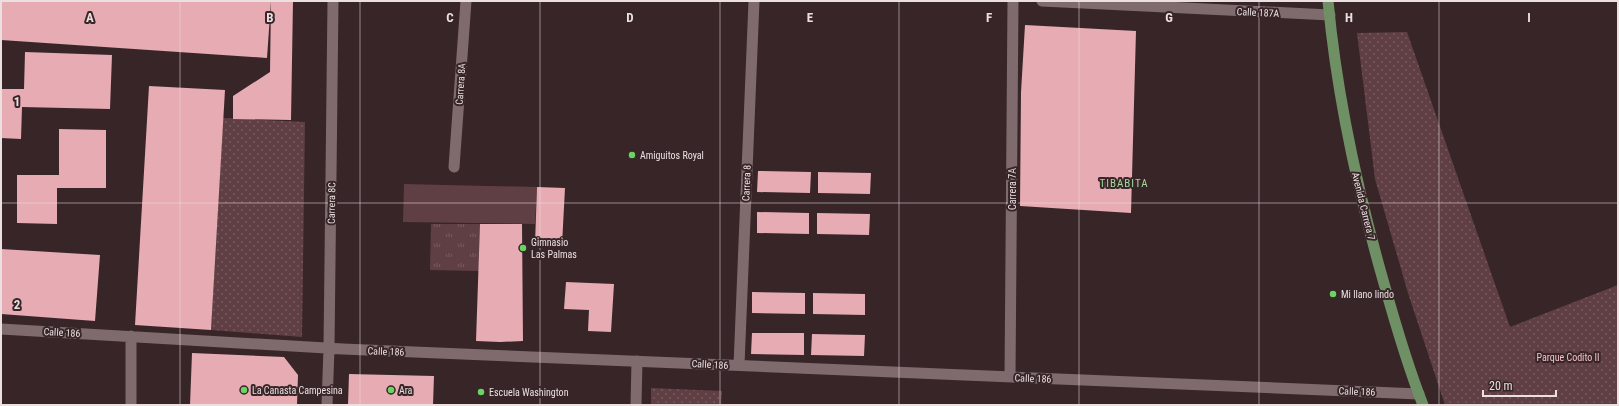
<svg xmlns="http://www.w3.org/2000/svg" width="1619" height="406" font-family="'Roboto Condensed',sans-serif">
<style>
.grass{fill:url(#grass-tufts)}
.park{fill:url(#park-dots)}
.pitch{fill:#603f44}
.building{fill:#e6abb3}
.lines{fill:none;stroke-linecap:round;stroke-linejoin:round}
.service{stroke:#7f6b6d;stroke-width:11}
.minor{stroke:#7f6b6d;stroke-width:11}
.primary{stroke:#6f8f64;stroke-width:11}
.grid{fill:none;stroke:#ebdfe0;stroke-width:1;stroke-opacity:0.55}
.poi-dot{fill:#6bd362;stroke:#372528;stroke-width:1.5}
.labels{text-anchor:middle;stroke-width:4;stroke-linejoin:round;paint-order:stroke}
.street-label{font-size:10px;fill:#ebdfe0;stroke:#372528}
.poi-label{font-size:10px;fill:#ebdfe0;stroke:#372528;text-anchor:start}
.park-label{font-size:10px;fill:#f4c0c8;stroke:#372528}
.neighbourhood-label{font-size:11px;letter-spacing:1px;fill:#a2d99c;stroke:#372528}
.grid-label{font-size:13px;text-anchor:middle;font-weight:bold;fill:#ebdfe0;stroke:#372528;stroke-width:4;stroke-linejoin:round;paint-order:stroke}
</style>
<defs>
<pattern id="grass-tufts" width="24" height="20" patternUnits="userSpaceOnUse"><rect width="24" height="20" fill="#603f44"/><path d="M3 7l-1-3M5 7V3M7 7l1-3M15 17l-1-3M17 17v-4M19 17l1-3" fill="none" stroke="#775a5f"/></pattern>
<pattern id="park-dots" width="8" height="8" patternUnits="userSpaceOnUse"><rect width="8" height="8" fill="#603f44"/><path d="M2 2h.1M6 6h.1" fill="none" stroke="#775a5f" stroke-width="1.8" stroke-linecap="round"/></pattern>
</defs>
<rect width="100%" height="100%" fill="#372528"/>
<path class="grass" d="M431,224H480L479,271L430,270Z"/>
<path class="park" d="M1407,32L1510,327L1618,285V405H1445L1408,293L1375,179L1357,33Z
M223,118L305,122L302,337L211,330Z
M651,388L722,391L721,405H651Z"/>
<path class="pitch" d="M404,184L537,187L535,224L403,222Z"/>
<path class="building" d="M1,1H271L267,58L1,40Z
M271,1H293L291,120L233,119V96L270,72Z
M1025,25L1136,31L1131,213L1020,206L1021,92Z
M25,52L112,55L110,109L22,107L21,139L1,138V89H24Z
M149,86L225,90L211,330L135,325Z
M59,129L106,130V188H57V224L17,223V175H59Z
M758,171L811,172L810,193L757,192Z
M818,172L871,173L870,194L818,193Z
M537,187L565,188L562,245L535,244Z
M757,212L809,213V234L757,233Z
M817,213L870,214L869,235L817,234Z
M480,224H522L523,341L500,342L476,341Z
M1,249L100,255L95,321L1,314Z
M566,282L614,284L611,332L588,331L589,310L564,309Z
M752,292L805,293V314L752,313Z
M813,293L865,294V315L813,314Z
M752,333H804V355L751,354Z
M812,334L865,335L864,356L811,355Z
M192,353L284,357L298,375L297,405H190Z
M349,374L434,376L433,405H348Z"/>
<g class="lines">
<path class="service" d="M636,405L637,361"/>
<path class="minor" d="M1042,1L1330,15
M454,167L466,1
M1,329L343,349L1419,394
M739,365L754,1
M1010,377L1013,1
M131,405V336
M327,405L329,348L333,1"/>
<path class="primary" d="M1328,1C1337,98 1358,193 1385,287C1396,326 1408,367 1423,405"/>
</g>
<path class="grid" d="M180,1V405M360,1V405M540,1V405M720,1V405M899,1V405M1079,1V405M1259,1V405M1439,1V405M1,203H1618"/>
<g class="poi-dot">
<circle cx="632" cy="155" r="4"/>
<circle cx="523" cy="248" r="4"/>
<circle cx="1333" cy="294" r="4"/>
<circle cx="244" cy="390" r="4"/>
<circle cx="391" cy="390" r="4"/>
<circle cx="481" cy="392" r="4"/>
</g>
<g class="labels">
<g class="street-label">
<text transform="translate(1258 12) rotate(3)" y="4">Calle 187A</text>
<text transform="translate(460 84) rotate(-86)" y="4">Carrera 8A</text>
<text transform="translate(746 183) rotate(-88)" y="4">Carrera 8</text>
<text transform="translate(1012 189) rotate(-90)" y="4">Carrera 7A</text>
<text transform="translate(331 203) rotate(-89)" y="4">Carrera 8C</text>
<text transform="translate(1364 206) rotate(76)" y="4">Avenida Carrera 7</text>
<text transform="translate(62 332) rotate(3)" y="4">Calle 186</text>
<text transform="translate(386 351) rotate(2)" y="4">Calle 186</text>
<text transform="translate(710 364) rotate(3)" y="4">Calle 186</text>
<text transform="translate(1033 378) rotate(2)" y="4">Calle 186</text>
<text transform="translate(1357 391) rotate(2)" y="4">Calle 186</text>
</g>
<g class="poi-label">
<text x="640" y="159">Amiguitos Royal</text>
<text x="531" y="246">Gimnasio<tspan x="531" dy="12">Las Palmas</tspan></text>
<text x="1341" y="298">Mi llano lindo</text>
<text x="252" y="394">La Canasta Campesina</text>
<text x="399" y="394">Ara</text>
<text x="489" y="396">Escuela Washington</text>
</g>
<g class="park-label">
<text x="1568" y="361">Parque Codito II</text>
</g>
<g class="neighbourhood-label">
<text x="1124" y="187">TIBABITA</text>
</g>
</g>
<g class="grid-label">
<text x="90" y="22">A</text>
<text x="270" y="22">B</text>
<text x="450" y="22">C</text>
<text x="630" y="22">D</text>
<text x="810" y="22">E</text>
<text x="989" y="22">F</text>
<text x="1169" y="22">G</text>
<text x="1349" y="22">H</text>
<text x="1529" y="22">I</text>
<text x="17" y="106">1</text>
<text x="17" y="309">2</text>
</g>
<rect width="1619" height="406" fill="none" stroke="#ebdfe0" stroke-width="4"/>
<path d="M1483 390v6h73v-6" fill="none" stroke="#ebdfe0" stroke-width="2"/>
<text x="1489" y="390" font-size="12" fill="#ebdfe0" stroke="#372528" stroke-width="3" paint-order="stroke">20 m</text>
</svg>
